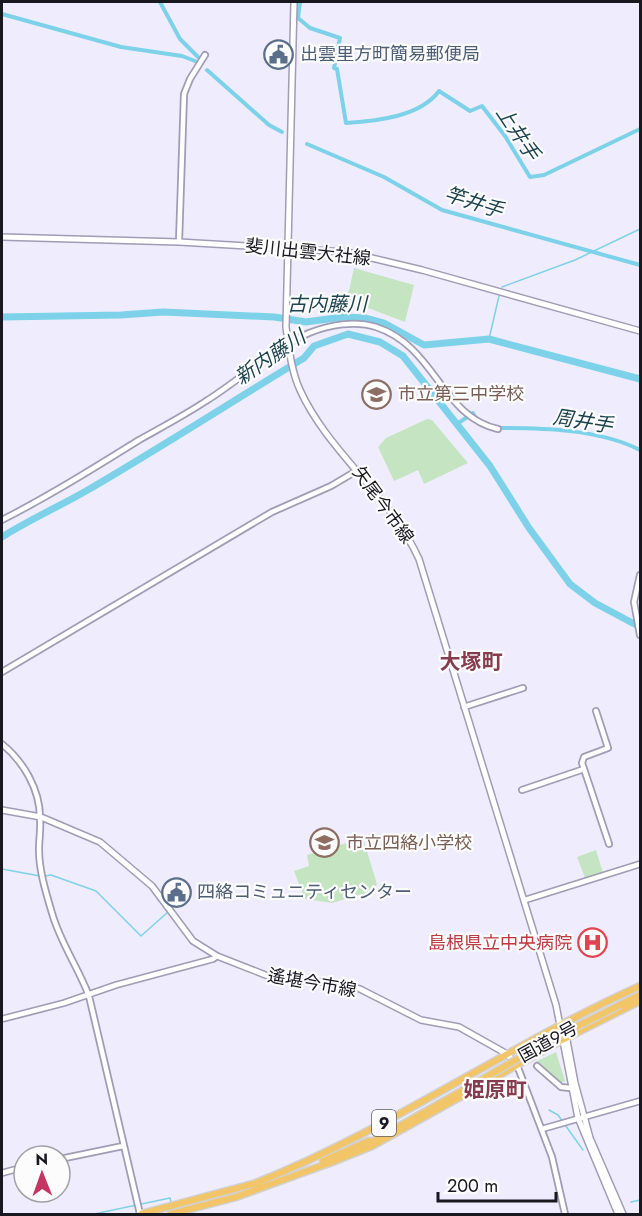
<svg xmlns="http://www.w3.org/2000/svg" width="642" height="1216" font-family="Jost,'Noto Sans JP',sans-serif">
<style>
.green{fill:#c5e5c2}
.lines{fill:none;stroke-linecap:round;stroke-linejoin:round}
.stream{stroke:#7dd2e9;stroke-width:1.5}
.canal{stroke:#7dd2e9;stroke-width:4}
.river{stroke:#7dd2e9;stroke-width:7}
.tertiary-casing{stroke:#a09cb5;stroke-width:8}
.secondary-casing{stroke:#a09cb5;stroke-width:8}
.trunk-casing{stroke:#d1d1d2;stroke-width:9}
.tertiary{stroke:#fff;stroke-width:4.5}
.secondary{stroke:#fff;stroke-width:5}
.trunk{stroke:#f2c668;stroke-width:6}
.trunk-bridge-casing{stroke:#d1d1d2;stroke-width:9;stroke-linecap:butt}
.trunk-bridge{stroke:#f2c668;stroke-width:6}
.labels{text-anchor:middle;stroke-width:4.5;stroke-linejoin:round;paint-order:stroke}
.shield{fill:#fcfcfc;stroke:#5d5c62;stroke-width:1.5}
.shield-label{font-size:16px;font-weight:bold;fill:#191720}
.service-label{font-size:18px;fill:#4e5e75;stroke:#fcfcfc;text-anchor:start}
.street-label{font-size:18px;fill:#191720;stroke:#fcfcfc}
.education-label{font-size:18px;fill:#785e54;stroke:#fcfcfc;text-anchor:start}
.health-label{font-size:18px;fill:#be3a42;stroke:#fcfcfc;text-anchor:end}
.water-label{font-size:20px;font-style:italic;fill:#1d444e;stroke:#fcfcfc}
.quarter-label{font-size:21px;font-weight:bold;fill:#843c4e;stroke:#fcfcfc}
</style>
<rect width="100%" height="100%" fill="#efedfd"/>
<path class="green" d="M354,268L414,285L405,322L368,308H345Z
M427,419L432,420L468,463L424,484L418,470L394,481L378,447L386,438Z
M363,838L377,884L373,891L332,903L305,899L294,871L309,866L307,855Z
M596,850L603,873L585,878L577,857Z
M556,1052L565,1081L561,1083L535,1062Z"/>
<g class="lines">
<path class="stream" d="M502,287L575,260L640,229
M489,339L499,296
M2,869L40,876
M45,876L51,875L96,891L141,936L168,912L185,934
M192,942L212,956
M217,959L271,980
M281,981L342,986
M353,989L376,1000
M549,1110L558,1115L583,1150
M631,1202L640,1200
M94,1214L170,1198L171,1202"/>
<path class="canal" d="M160,2L180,39L198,57
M300,2L298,18L310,28L340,38L334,68L337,69L346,123C376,121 420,117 439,91L470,111L482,106L505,136L530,177L544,175L640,129
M2,14L121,47L182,56L195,61
M207,70L269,125L282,132
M307,144L384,177L442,210L640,265
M457,424L473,413L476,419
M497,428C543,428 599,429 640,450"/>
<path class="river" d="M2,317L121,315L163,312L274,317L306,322L343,317L366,318L384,323L424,345L489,339L640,379
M2,537C29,520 58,507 86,491C160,448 231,402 304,358L314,346L348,334L380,342L403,356L490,466L529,528L570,584L595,603L640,627"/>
<defs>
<path id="tertiary" d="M179,242L184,94L190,79L205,55
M2,520C49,496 94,468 139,440C162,427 185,415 206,401C240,380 272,349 309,333C329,325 355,320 376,327C435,346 442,417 498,429
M640,575L634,602L640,635
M2,672L272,512L331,486L358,470
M464,707L523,688
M596,711L608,748L584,757L582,763L609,844
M2,744C23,761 40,789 40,818C41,829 39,839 39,850C39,870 46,893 52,913C60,942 78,967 89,996L140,1214
M522,790L584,769
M525,900L640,864
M2,1019L64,1003L116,985L213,959L217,956
M517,1065L552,1157L565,1214
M537,1066L561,1087L570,1088
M542,1129L640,1101
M60,1159L123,1146
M2,1173L24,1167"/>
<path id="secondary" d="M294,2L286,327C289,348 291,370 300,390C328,452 390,495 419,559L556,1005L578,1118L618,1214
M2,237L179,242L347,252L422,270L640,331
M2,810L41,817L100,842L152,886L193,941L217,956L273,978L345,984L360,989L421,1020L459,1027L507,1054L515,1063
M566,1035L575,1083L590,1138L623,1214"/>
<path id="trunk" d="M620,1005L640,995
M368,1144L474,1084
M323,1161L369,1141
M327,1164L372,1146L562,1040L640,1001
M256,1183C391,1129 509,1045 640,986
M141,1214L260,1182
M171,1214L236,1197L329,1163"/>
</defs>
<use href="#tertiary" class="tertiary-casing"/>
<use href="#secondary" class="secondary-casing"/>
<use href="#trunk" class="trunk-casing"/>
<use href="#tertiary" class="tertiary"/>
<use href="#secondary" class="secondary"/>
<use href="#trunk" class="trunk"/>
<defs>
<path id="trunk-bridge" d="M474,1084L552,1039L620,1005"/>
</defs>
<use href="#trunk-bridge" class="trunk-bridge-casing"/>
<use href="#trunk-bridge" class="trunk-bridge"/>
</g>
<defs>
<symbol id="civic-ring" viewBox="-11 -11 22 22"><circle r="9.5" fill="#fcfcfc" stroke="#5c6f8a" stroke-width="1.5"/><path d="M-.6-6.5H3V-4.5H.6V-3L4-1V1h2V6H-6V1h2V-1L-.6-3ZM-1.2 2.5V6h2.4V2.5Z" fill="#5c6f8a"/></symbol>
<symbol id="school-ring" viewBox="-11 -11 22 22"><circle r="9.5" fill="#fcfcfc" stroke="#8d6e63" stroke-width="1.5"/><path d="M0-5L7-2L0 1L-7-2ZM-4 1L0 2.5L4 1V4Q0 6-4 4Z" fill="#8d6e63"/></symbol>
<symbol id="hospital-ring" viewBox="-11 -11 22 22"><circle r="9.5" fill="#fcfcfc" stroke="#e0444e" stroke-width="1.5"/><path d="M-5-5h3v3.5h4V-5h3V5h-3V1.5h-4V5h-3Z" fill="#e0444e"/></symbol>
</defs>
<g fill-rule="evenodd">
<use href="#civic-ring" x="262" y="38" width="33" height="33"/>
<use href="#school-ring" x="360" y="378" width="33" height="33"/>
<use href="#school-ring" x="308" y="826" width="33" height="33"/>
<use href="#civic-ring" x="160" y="876" width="33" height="33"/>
<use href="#hospital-ring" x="576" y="926" width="33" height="33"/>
</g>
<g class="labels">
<rect class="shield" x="372" y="1110" width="24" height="26" rx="4.5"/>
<g class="shield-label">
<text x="384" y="1129">9</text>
</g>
<g class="service-label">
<text x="300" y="60">出雲里方町簡易郵便局</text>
<text x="197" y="898">四絡コミュニティセンター</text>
</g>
<g class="street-label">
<text transform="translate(308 252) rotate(6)" y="6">斐川出雲大社線</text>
<text transform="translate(383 505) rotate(54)" y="6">矢尾今市線</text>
<text transform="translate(312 983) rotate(10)" y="6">遙堪今市線</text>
<text transform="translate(548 1042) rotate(-29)" y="6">国道9号</text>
</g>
<g class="education-label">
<text x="398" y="400">市立第三中学校</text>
<text x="346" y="849">市立四絡小学校</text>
</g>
<g class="health-label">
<text x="572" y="949">島根県立中央病院</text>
</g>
<g class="water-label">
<text transform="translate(518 133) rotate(56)" y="7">上井手</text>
<text transform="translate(474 202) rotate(18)" y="7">竿井手</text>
<text x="327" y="311">古内藤川</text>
<text transform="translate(270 357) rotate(-34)" y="7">新内藤川</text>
<text transform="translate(583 421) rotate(9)" y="7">周井手</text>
</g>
<g class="quarter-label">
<text x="471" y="669">大塚町</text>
<text x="495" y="1097">姫原町</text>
</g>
</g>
<rect width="642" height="1216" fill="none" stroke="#191720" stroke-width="6"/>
<g transform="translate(42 1174) rotate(359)"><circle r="28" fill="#fcfcfc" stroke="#a1a0a4" stroke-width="1.5"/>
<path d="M0-4.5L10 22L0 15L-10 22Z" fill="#c33563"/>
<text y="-9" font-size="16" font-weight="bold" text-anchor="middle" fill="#191720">N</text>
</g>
<path d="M438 1192v9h118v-9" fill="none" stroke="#191720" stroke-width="3"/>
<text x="447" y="1192" font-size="18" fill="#191720" stroke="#fcfcfc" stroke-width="4.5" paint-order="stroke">200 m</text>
</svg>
